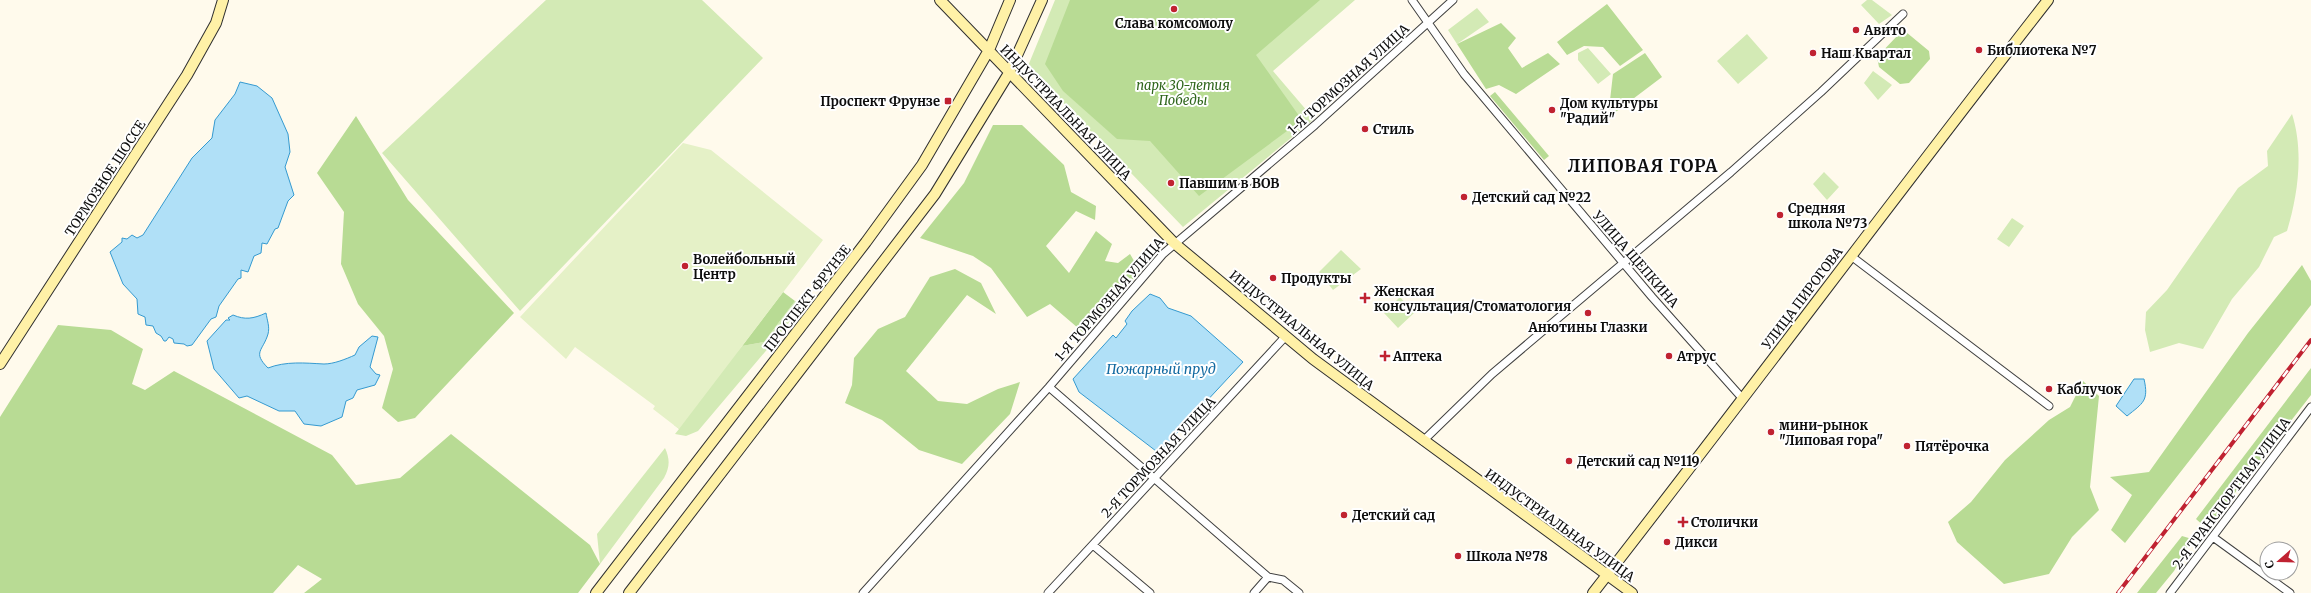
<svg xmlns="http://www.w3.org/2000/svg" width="2311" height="593" font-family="Merriweather,serif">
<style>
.green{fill:#d3eab5}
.forest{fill:#b8db94}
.pitch{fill:#e5f1c7}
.water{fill:#b0e0f7;stroke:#359ad0}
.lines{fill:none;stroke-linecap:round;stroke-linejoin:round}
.street-casing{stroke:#404040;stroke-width:9}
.secondary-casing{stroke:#2f2f2f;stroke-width:12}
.street{stroke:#fff;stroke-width:7}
.secondary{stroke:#fff1a7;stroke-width:10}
.rail-casing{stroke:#c02231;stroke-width:4}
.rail{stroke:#fff;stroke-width:2.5;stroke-dasharray:8;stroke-linecap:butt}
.poi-dot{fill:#c02231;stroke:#fff;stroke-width:1.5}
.labels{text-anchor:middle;stroke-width:4;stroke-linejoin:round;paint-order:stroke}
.poi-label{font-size:13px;font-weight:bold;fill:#0d0d0d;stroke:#fff;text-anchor:start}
.street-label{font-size:13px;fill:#0d0d0d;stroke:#fff}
.park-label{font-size:13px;font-style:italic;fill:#2f661c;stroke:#fff}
.water-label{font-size:14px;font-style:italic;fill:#136aa1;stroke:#fff}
.district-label{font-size:17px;font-weight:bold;letter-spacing:1px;fill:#0d0d0d;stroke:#fff}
</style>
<rect width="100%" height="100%" fill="#fffaec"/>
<path class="green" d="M546,0H702L763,58L520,311L382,153Z
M1055,0H1355L1273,71L1314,119L1183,227L1028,66Z
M1867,0H1872L1892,15L1879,24L1861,5Z
M1477,8L1489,22L1457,44L1448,30Z
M1747,34L1768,58L1738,84L1717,61Z
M1588,48L1611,74L1598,84L1578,60V53Z
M1873,71L1892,85L1878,100L1864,83Z
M2292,114C2304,151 2298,195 2287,231L2274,237L2259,267L2232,299L2203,349L2179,343L2150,352L2145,330L2146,312L2167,290L2238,188L2268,166L2267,151Z
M1824,172L1839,187L1827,200L1813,184Z
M2012,218L2024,226L2009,247L1997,239Z
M1341,250L1361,269L1333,290L1319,272Z
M1400,297L1414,313L1398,328L1384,313Z
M795,301L802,306L770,346L698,431L686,436L675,434L679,429L674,425L742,346L764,342Z
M665,448C670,459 670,467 664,478L600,564L597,534Z"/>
<path class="forest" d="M1070,0H1320L1256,55L1302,120L1199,196L1150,141L1117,139L1063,91L1045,64Z
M1607,4L1643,50L1620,66L1603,47L1584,46L1567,55L1557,42Z
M1501,23L1516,38L1508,48L1522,68L1548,53L1560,64L1516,94L1499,85L1486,89L1457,44Z
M1906,32L1929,51L1930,59L1909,83L1900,84L1879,67L1877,57L1899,34Z
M1645,53L1662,77L1613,114L1609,109L1613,74Z
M1495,92L1549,156L1544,160L1490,96Z
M356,116L408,200L514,313L415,418L398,422L382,408L393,369L384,336L358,304L341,264L344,212L317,173Z
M993,125H1022L1064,165L1071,192L1096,206L1095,220L1076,211L1046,246L1069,273L1096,231L1112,244L1105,261L1118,263L1130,254L1140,271L1085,334L1050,304L1027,317L991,268L973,256L920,238L964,183Z
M2302,265L2311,281V305L2125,543L2111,530L2132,495L2110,477L2149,472L2248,333Z
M955,269L981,283L996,314L967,295L906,371L938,401L967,404L998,389L1020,382L1010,414L962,464L919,450L882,420L845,403L852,385L854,358L878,329L905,317L930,277Z
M783,292L795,301L764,342L742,346Z
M58,325L111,330L143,349L132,384L145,390L174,371L332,455L356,485L400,478L451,434L590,545L600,564L578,593H304L322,579L298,565L273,593H0V417Z
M2311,368V395L2213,521L2205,527L2196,519Z
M2083,381L2099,396L2090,487L2099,510L2072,537L2049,574L2004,584L1957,542L1948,522L1971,502L2005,460L2049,420L2070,407Z
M2182,536L2192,539L2174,571L2156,593H2137Z"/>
<path class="pitch" d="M683,143L711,150L823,240L679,429L653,409L655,406L575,347L566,359L520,317Z"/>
<path class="water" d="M240,82L257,86L272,98L288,134L290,152L285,167L294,195L288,201L278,228L275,229L267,244L262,243L261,253L254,256L248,272L241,270V278L238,279L219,306L216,317L211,319L192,345L187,346L184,344L174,343L173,339L169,337L166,341H164L161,336L156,333L153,326L146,325L145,317L138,314L137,299L123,284L110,252L122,242V238L127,239L132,235L137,238L143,235L192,158L212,138L215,120L235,94Z
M1150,294L1160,298L1168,308L1191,316L1243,362L1163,448L1156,451L1079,392L1073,379L1113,335L1116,338L1127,324L1125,321L1132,311Z
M266,313C267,320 270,327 268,334C263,351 252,352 268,368C286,361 305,363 324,364C334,364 346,359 355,355L359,347L372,336L378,337L370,367L376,374L380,375L375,385L357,390L353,398L346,401L342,417L321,426L304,424L295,411H279L247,396L239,398L214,369L207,341L226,320H230L228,318L233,315C245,320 253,319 266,313Z
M2134,379H2144C2149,401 2143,403 2127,416L2116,406Z"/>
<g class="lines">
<defs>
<path id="street" d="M1412,0L1464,74L1652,297L1742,398
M1851,256L2049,406
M1049,387L1268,577
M1423,441L1492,374L1731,172L1821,92L1903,14
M2213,537L2290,593
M1093,545L1150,593
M1268,577L1283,580L1299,593
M863,593L1049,387L1163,254L1315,125L1453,0
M1048,593L1285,337
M1254,593L1268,577
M2170,593L2311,407"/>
<path id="secondary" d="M940,0L1174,243L1313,359L1632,593
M0,364L187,75L216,23L223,0
M596,593L866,242L922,165L989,50L1010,0
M629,593L935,194L1009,73L1042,0
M1593,593C1746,397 1895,196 2048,0"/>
</defs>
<use href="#street" class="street-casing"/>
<use href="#secondary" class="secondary-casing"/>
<use href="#street" class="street"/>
<use href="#secondary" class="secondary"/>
<defs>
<path id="rail" d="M2118,593L2311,340"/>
</defs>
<use href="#rail" class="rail-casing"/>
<use href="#rail" class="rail"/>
</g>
<g class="poi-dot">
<circle cx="1174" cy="9" r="4"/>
<circle cx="1856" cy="30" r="4"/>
<circle cx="1979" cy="50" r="4"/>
<circle cx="1813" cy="53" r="4"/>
<rect x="944" y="97" width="8" height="8" rx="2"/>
<circle cx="1552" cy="110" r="4"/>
<circle cx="1365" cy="129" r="4"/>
<circle cx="1171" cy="183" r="4"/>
<circle cx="1464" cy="197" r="4"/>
<circle cx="1780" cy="215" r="4"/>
<circle cx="685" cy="266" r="4"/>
<circle cx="1273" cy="278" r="4"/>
<path d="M1363 292h4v4h4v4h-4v4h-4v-4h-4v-4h4z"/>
<circle cx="1588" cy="313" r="4"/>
<path d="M1383 350h4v4h4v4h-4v4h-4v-4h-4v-4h4z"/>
<circle cx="1669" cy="356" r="4"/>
<circle cx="2049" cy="389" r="4"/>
<circle cx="1771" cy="432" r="4"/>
<circle cx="1907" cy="446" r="4"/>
<circle cx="1569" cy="461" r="4"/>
<circle cx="1344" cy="515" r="4"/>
<path d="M1681 516h4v4h4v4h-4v4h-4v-4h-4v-4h4z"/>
<circle cx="1667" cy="542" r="4"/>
<circle cx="1458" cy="556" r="4"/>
</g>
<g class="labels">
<g class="poi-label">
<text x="1174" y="28" text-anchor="middle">Слава комсомолу</text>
<text x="1864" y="35">Авито</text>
<text x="1987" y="55">Библиотека №7</text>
<text x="1821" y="58">Наш Квартал</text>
<text x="940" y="106" text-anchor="end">Проспект Фрунзе</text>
<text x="1560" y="108">Дом культуры<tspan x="1560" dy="15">"Радий"</tspan></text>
<text x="1373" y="134">Стиль</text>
<text x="1179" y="188">Павшим в ВОВ</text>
<text x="1472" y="202">Детский сад №22</text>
<text x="1788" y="213">Средняя<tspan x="1788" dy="15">школа №73</tspan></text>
<text x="693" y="264">Волейбольный<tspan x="693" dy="15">Центр</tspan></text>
<text x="1281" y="283">Продукты</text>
<text x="1374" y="296">Женская<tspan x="1374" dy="15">консультация/Стоматология</tspan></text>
<text x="1588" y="332" text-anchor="middle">Анютины Глазки</text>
<text x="1393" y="361">Аптека</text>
<text x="1677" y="361">Атрус</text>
<text x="2057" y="394">Каблучок</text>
<text x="1779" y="430">мини-рынок<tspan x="1779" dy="15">"Липовая гора"</tspan></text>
<text x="1915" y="451">Пятёрочка</text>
<text x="1577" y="466">Детский сад №119</text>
<text x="1352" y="520">Детский сад</text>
<text x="1691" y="527">Столички</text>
<text x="1675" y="547">Дикси</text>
<text x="1466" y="561">Школа №78</text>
</g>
<g class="street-label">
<text transform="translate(1348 79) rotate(-42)" y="5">1-Я ТОРМОЗНАЯ УЛИЦА</text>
<text transform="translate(1066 112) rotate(46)" y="5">ИНДУСТРИАЛЬНАЯ УЛИЦА</text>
<text transform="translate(105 178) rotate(-57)" y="5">ТОРМОЗНОЕ ШОССЕ</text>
<text transform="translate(1636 259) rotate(49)" y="5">УЛИЦА ЩЕПКИНА</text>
<text transform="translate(807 298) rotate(-52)" y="5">ПРОСПЕКТ ФРУНЗЕ</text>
<text transform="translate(1802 298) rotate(-53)" y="5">УЛИЦА ПИРОГОВА</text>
<text transform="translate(1109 299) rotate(-49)" y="5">1-Я ТОРМОЗНАЯ УЛИЦА</text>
<text transform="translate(1302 330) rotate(39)" y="5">ИНДУСТРИАЛЬНАЯ УЛИЦА</text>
<text transform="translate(1158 457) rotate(-47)" y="5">2-Я ТОРМОЗНАЯ УЛИЦА</text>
<text transform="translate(2231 493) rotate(-53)" y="5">2-Я ТРАНСПОРТНАЯ УЛИЦА</text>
<text transform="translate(1560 525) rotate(36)" y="5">ИНДУСТРИАЛЬНАЯ УЛИЦА</text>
</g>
<g class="park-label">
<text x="1183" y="90">парк 30-летия<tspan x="1183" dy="15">Победы</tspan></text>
</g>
<g class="water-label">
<text x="1161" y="374">Пожарный пруд</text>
</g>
<g class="district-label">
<text x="1643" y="172">ЛИПОВАЯ ГОРА</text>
</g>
</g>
<g transform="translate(2279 561) rotate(250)"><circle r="19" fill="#ffffff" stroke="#9e9e9e"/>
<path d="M0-3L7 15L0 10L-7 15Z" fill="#c02231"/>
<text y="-6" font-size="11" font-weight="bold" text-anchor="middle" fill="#0d0d0d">С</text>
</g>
</svg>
